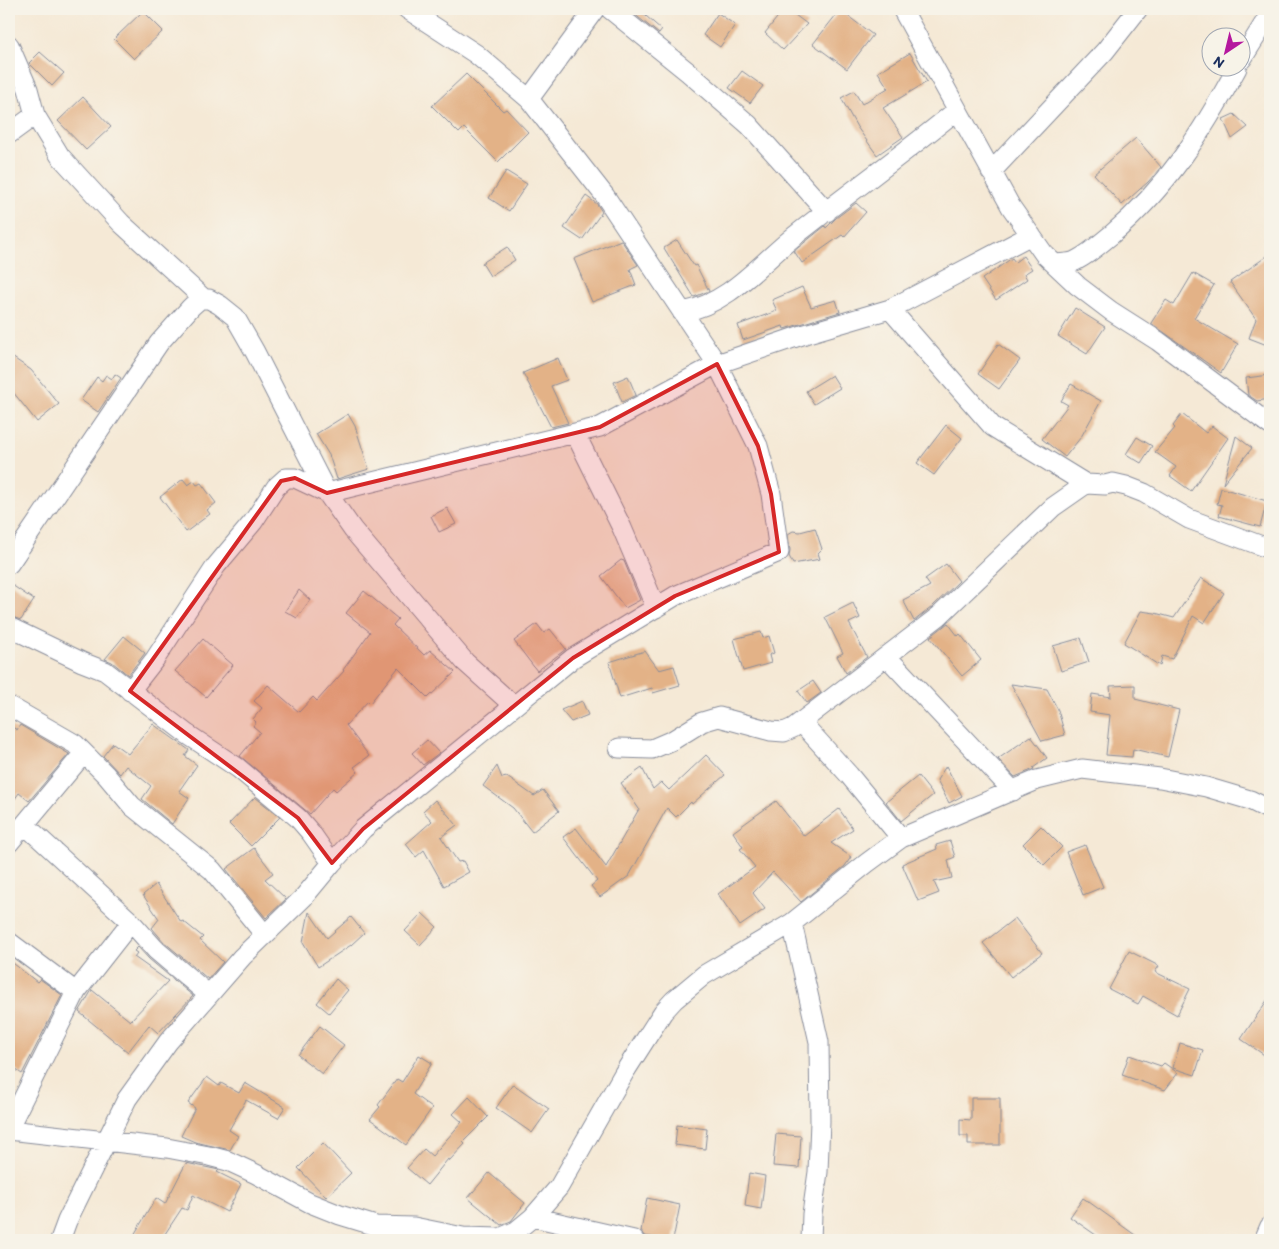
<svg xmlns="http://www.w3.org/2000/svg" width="1279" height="1249" font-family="Itim,sans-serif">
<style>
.building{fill:#e3b287}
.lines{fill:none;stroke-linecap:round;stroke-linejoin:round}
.street-casing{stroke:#888c9a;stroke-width:21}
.street{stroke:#fff;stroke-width:19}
.marked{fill:#d62828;fill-opacity:0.2;stroke:#d62828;stroke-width:4;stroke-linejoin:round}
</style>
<rect width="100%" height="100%" fill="#f7f3e8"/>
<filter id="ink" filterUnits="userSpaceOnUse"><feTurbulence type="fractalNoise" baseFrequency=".02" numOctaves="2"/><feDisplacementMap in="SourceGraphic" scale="10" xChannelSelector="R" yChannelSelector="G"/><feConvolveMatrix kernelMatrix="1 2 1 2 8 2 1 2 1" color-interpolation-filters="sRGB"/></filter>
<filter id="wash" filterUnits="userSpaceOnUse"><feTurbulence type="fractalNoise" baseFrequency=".0096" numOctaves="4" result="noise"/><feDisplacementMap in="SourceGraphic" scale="20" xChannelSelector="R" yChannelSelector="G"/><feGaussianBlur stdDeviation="1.12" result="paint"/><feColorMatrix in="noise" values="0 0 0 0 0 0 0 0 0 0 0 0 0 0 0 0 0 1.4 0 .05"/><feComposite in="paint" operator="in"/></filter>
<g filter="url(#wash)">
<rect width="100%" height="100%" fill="#f5e9d6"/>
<g id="blocks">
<path class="building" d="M628,9H638L662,30L659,34Z
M784,9H787L807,24L783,50L765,33Z
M840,10L873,35L847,69L813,44Z
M143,11L163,31L134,59L114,39Z
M718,13L735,25L720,47L703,35Z
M40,52L64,73L52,86L29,63Z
M910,53L927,82L883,108L903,137L877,155L857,127L841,98L854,91L862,104L888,88L878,72Z
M742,71L763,86L750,103L729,88Z
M466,74L503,111L506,109L528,132L498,162L464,128L459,133L432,106Z
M83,97L111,127L86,150L58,121Z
M1234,114L1248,127L1232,139L1223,119Z
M1136,138L1161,167L1148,182L1122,205L1094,174Z
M506,171L527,184L509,211L489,198Z
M586,196L597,204L602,212L582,240L564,228Z
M856,203L866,212L844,237L842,235L802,263L794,251L825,226L826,228L836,218Z
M621,240L638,265L630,269L636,285L592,302L574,259Z
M677,240L694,266L696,265L709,291L694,297L664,248Z
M507,247L515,260L490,276L482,263Z
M1270,254V336L1267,345L1249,338L1256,319L1230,282Z
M1023,256L1032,269L1024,274L1027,279L996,300L982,279L1012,258L1015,262Z
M1193,273L1214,285L1194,318L1238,344L1221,373L1151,323L1166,300L1174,305Z
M802,287L811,307L836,300L840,312L784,329L783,326L743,340L738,325L777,311L772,300Z
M1075,308L1105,327L1087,354L1058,336Z
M998,344L1020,360L999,389L978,374Z
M9,355L31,370L59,404L37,422L9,387Z
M558,358L567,380L551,386L568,423L551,427L523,373Z
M115,374L121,378L98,412L81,400L97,377L102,381L106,375L112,379Z
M832,375L840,388L814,404L806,391Z
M1270,375V399L1257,401L1248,395L1246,378Z
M628,376L636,395L622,402L614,382Z
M1071,384L1101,401L1081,437L1065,457L1042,439L1068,405L1061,401Z
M348,414L355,426L369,469L337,479L329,455L316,434Z
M1182,414L1206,433L1212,426L1228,438L1191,491L1170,476L1176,467L1155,452L1175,428L1173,426Z
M946,425L962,438L934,475L917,463Z
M1236,436L1252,448L1223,484Z
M1137,437L1152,446L1141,463L1126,454Z
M183,479L188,485L194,481L197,485L201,483L216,503L207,510L210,514L186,532L160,497Z
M1221,488L1267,501L1260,527L1219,516L1222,505L1217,504Z
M447,508L456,524L439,532L431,516Z
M815,528L822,549L818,553L820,559L793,564L789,556L790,550L788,534L793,531L800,532Z
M621,560L624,561L640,600L625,608L601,576Z
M946,564L959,581L932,607L914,621L903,600L930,586L925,579Z
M1201,578L1224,593L1204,623L1193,616L1172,659L1162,656L1160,666L1124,643L1141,611L1155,613L1174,618Z
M9,583L34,600L21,620L9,616Z
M299,590L310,600L297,618L285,611Z
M364,591L398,619L393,625L424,655L430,650L455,672L428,698L398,668L370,703L368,701L346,725L369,756L354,767L358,772L336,791L333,788L310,814L240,756L260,732L253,726L256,722L253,719L262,708L254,701L268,685L299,712L313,697L317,701L344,671L343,670L370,632L346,613Z
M853,603L860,618L849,623L867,657L846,673L837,656L843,653L825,617Z
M948,623L958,636L960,634L981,660L962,676L930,637Z
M537,624L544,633L550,629L566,649L537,671L514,641Z
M761,632L763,638L769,636L774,653L769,655L771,663L743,671L734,639Z
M124,636L145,653L128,675L112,662L105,659Z
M1081,638L1089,662L1061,671L1053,646Z
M203,639L233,665L206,697L175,671Z
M645,651L659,670L674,666L680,685L653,693L652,688L620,698L609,662Z
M813,681L821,693L807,703L798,691Z
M1011,684L1047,689L1058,710L1065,735L1042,741Z
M1135,685V699L1179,710L1168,757L1133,749L1132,757L1106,755L1110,715L1090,712L1092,694L1111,697L1110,686Z
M582,701L588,715L571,722L561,710Z
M153,724L189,750L185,756L197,765L179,791L189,798L172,824L142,799L151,786L126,766L120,774L103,756L113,743L128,754Z
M9,725L17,730L20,725L69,754L29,801L19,793L9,807Z
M1031,736L1047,758L1033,768L1034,769L1015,777L998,759Z
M427,740L439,753L423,765L412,753Z
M706,755L725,775L692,804L691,802L676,817L667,808L629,876L600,897L591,886L597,881L563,837L576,828L606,867L639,809L621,783L642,768L653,789L661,782L669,790Z
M497,766L502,778L507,777L534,796L543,790L559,811L532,832L513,808L483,786Z
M946,766L962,796L949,803L937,780Z
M918,776L933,795L901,821L886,802Z
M255,797L280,817L251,846L229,824Z
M435,800L457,825L441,837L458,862L463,861L469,872L444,886L424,850L416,857L406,844L432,821L423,811Z
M776,801L804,836L839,809L853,829L831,843L851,857L845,866L801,902L773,872L753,893L765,909L740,926L718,894L755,867L740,849L743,847L733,832Z
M1041,826L1062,847L1044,865L1023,844Z
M950,841L955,857L948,860L952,878L934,882L939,893L918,901L902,864L937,849L936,845Z
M1085,845L1103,887L1083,895L1066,852Z
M254,848L273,873L265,879L286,899L266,918L226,869Z
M156,884L181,922L183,921L203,937L200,940L223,962L208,979L164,942L152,928L159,919L143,895Z
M309,912L327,938L351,917L364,933L351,945L318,967L303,942Z
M422,913L437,927L420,945L405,931Z
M1015,918L1042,953L1011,977L983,943Z
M138,947L149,959L193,996L158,1033L149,1025L128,1052L79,1012L92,990L130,1021L168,981L134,957L137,953L134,951Z
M1129,951L1159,966L1155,972L1190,989L1177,1015L1143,996L1138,1004L1109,989Z
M9,960L37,982L40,979L62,995L22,1074L9,1065Z
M336,979L348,990L329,1013L317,1003Z
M1270,996V1059L1241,1039Z
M320,1026L344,1045L322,1074L298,1055Z
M1180,1043L1203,1050L1195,1075L1173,1068Z
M419,1055L432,1063L413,1094L432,1108L406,1145L370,1119L380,1107L378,1105L397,1079L402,1082Z
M1129,1055L1161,1066L1164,1063L1178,1073L1165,1090L1122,1075Z
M207,1077L219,1086L221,1083L239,1093L245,1083L285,1107L278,1118L246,1100L229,1130L238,1136L230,1150L195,1142L181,1136L195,1108L188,1103Z
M513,1084L549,1109L532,1133L496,1108Z
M469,1097L488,1117L463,1142L465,1144L449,1161L448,1159L427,1185L407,1168L424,1149L432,1156L462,1122L453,1114Z
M971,1098H1000V1145H968V1136H960V1119L971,1120Z
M677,1125L707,1129L705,1149L675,1145Z
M776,1134L801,1136L799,1168L773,1166Z
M323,1143L351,1173L326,1197L298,1168Z
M186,1163L219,1170L217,1172L241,1184L227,1212L193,1195L187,1210L182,1208L161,1240H131L156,1198L165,1204Z
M489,1173L525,1203L511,1221L501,1225L468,1198Z
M749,1173L765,1176L761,1209L745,1206Z
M647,1198L680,1205L673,1240L644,1236L641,1231Z
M1083,1198L1089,1202L1142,1240H1103L1070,1217Z"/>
</g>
</g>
<g filter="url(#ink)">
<use href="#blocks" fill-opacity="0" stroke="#888c9a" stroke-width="1"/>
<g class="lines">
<defs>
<path id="street" d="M610,9L688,72L749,125L827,212
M902,9L1011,207L1044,254L1078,286L1111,311L1158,341L1270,425
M9,45L28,89L35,115L60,156L121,223L203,298
M1242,59L1270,14
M529,99L595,9
M9,134L35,115
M991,172L1105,51L1138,9
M1055,264C1062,263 1071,264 1077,260C1089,254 1101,243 1111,235C1167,188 1203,131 1237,68
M890,309L993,427L1086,484
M682,312C730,304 761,262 797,234C850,192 905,153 957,110
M575,433L622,528L656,608
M9,564L159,343L191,307L200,299H209L220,305L235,317L255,352L327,493L353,530L465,662L513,705
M9,627L82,662L105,671L187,734L238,768L298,818L311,833L332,863
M887,657L1013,791
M130,691L155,659L216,566L253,522L276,487L286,478H295L327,493L600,427L717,364L805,334L890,309L1031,235
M9,706L75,744L106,775L132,806L212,870L265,935
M801,722L849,775L901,838
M619,748L652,749L673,740L702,722L719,717L771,731L784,732L793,728L939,616L1053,507L1086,484L1105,485L1113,483L1126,486L1144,493L1189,519L1270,549
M25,825L131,922L156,950L209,995
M9,843L84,753
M792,923L819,1042L820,1121L818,1172L812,1214L811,1240
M9,942L76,992
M9,1127L76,992L131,922
M9,1130L167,1148L209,1156L228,1161L256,1174L310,1203L340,1215L376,1226L414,1227L463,1237L500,1238L516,1231L533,1217L559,1187L624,1073L663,1012L674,1000L704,975L792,923L867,863L901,838L1037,780L1082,769L1160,778L1206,787L1250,800L1270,810
M533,1217L634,1240
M60,1240L67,1221L127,1099L168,1042L242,957L303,898L332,863L363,829L573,658L675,596L779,552L771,494L758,446L717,364L605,196L529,99L476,54L407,9
M1264,1240L1270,1226"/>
</defs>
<use href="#street" class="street-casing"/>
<use href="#street" class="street"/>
</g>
</g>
<path class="marked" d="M717,364L758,446L771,494L779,552L675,596L573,658L363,829L332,863L298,818L130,691L281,481L295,478L327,493L600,427Z"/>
<rect width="1279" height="1249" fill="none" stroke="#f7f3e8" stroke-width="30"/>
<g transform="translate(1226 52) rotate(215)"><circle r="24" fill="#f7f3e8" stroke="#9fa5b1"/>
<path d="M0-4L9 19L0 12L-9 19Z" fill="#b5179e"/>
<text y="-8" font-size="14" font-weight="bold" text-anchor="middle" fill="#1b2f5e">N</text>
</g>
</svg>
